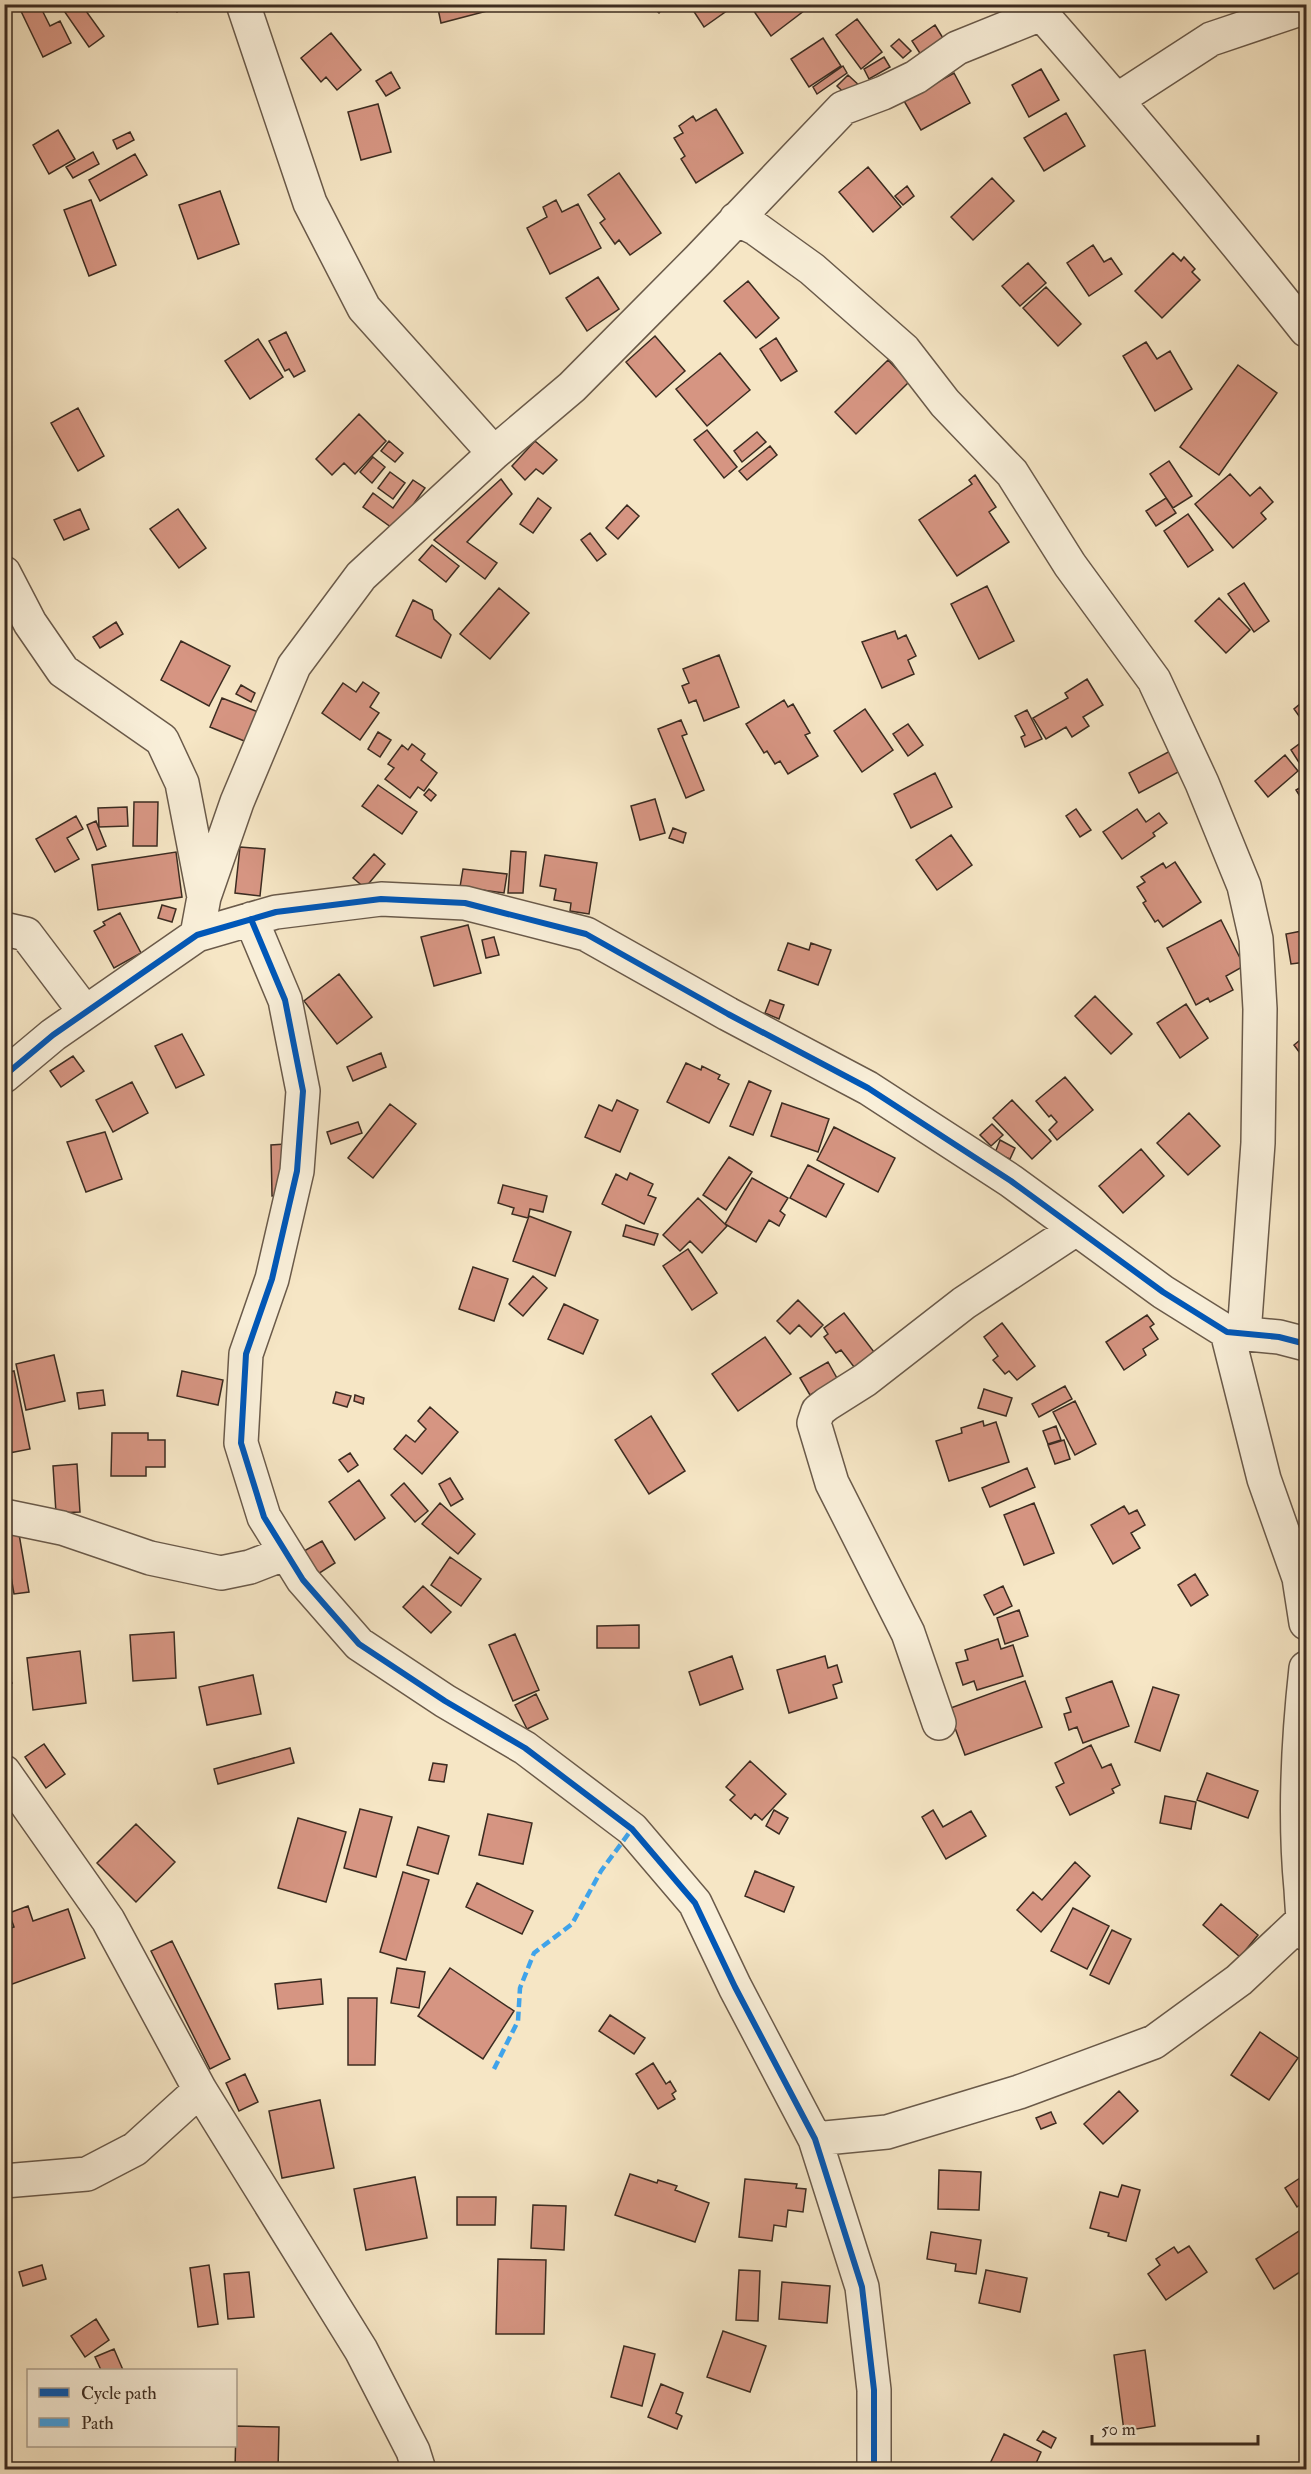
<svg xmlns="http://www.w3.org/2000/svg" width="1311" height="2474" font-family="'IM FELL Double Pica',serif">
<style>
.building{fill:#d69582;stroke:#3c2c21;stroke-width:1.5}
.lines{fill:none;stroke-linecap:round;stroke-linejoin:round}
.minor-casing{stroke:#6a5a4a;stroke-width:36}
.minor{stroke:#f9efd9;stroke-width:33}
.quiet{stroke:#3fa3ea;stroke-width:4.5;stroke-dasharray:9 4.5;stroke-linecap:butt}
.cycleway-casing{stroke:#f9efd9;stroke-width:10}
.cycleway{stroke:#0057b8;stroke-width:6}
</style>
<rect width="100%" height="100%" fill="#f6e6c5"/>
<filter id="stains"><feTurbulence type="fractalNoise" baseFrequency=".00333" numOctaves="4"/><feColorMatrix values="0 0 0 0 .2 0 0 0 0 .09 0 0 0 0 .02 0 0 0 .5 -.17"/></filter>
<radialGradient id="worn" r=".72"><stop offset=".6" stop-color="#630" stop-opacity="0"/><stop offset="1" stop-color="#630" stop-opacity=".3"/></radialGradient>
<path class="building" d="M39,4L50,26L60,21L71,43L43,57L18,5Z
M67,4H81L104,36L89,47L62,8Z
M172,4H188L177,12Z
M437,4H490L491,10L441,23Z
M649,4H666L659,13Z
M689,4H735V5L704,27Z
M749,4H813L771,36Z
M857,19L882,52L861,69L836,35Z
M935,25L946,43L923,58L912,41Z
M331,33L361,70L337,90L326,77L321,82L301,58Z
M823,38L841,66L809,87L791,59Z
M899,39L911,51L903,58L891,46Z
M884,57L890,67L869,79L864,69Z
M843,66L847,73L817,94L813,87Z
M1041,69L1059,100L1029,117L1012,85Z
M391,72L400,88L386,96L376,81Z
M954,73L970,103L921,130L904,101Z
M848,75L862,88L851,99L837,86Z
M378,104L391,152L361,160L348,112Z
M716,109L743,153L696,183L681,159L685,156L674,138L683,133L679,126L693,116L696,121Z
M1066,113L1085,146L1044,171L1024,138Z
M58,130L75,159L49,174L33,145Z
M130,132L134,140L117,149L113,140Z
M93,152L99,164L73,178L66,167Z
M135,154L147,175L100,201L89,180Z
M868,167L901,207L873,232L839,192Z
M619,173L661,233L630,255L619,240L615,244L600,223L605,219L588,195Z
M992,178L1014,201L973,240L951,217Z
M907,186L914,196L903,205L895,196Z
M220,191L239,244L198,259L179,205Z
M91,200L116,265L89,276L64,210Z
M556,200L562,212L578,204L601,248L550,274L527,228L547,217L543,207Z
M1093,245L1104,262L1111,258L1122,274L1089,296L1067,263Z
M1173,253L1181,261L1184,257L1195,269L1192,272L1200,280L1162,318L1135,291Z
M1028,263L1046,283L1020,306L1002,286Z
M598,277L619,309L587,331L566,298Z
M748,281L779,318L756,338L724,301Z
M1046,287L1081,324L1058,346L1023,308Z
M286,332L305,371L294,377L289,369L285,371L269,341Z
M655,336L685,371L656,397L626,362Z
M776,338L797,371L781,381L760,349Z
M258,339L283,377L250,399L225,361Z
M1146,342L1157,359L1170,351L1192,389L1155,411L1123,356Z
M720,353L750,390L707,426L676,389Z
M888,360L909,382L856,434L835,412Z
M1238,365L1277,393L1219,475L1180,447Z
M78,408L104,456L78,471L51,423Z
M359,414L386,441L355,474L344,463L332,475L316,459Z
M707,430L737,467L724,478L694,440Z
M757,432L766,442L742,462L734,451Z
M389,441L403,453L395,462L381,451Z
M535,441L557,460L543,474L536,469L525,480L512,466Z
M770,446L777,455L747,480L739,471Z
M373,457L385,467L372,483L360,472Z
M1169,461L1192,496L1173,508L1150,474Z
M390,472L405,483L393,499L378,488Z
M1230,474L1250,496L1260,487L1273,502L1261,513L1266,519L1233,548L1195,504Z
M975,475L996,507L989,512L1009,542L957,576L919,520L972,484L969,480Z
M501,479L512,494L467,542L497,563L485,579L434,540Z
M413,480L425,488L395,530L363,507L373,493L393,508Z
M538,498L551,508L533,533L520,524Z
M1166,498L1176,513L1156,526L1146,511Z
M627,505L639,516L618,539L606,528Z
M80,509L89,529L64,540L54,520Z
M178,509L206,548L179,568L150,529Z
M1188,514L1213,550L1188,567L1164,531Z
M590,533L606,554L597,561L581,540Z
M432,545L459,566L446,582L419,560Z
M1244,583L1269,621L1254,632L1228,594Z
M987,586L1014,641L979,659L951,604Z
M499,588L529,613L490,659L460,634Z
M1219,598L1250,630L1226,653L1195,621Z
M413,600L432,610L434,619L451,635L441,658L396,636Z
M116,622L123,634L100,648L93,637Z
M895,631L898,639L906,635L916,656L908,660L914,674L882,688L862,642Z
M181,641L230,666L209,706L161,680Z
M719,655L739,707L704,721L696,700L689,703L682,686L689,683L683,669Z
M1087,679L1103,705L1083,717L1089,726L1072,737L1066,727L1046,739L1033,718L1068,698L1065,693Z
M363,682L379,693L370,707L379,713L360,740L322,713L343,683L356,692Z
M241,685L255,693L251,702L236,694Z
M222,698L266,715L254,745L210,727Z
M1306,699V726L1294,709Z
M784,700L788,707L793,704L810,733L805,735L818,756L788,774L780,761L775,764L767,751L764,753L746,724Z
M865,709L893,750L862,772L834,731Z
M1027,710L1042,739L1025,747L1021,737L1025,735L1015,716Z
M681,720L687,734L682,736L704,790L686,798L658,729Z
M908,724L923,745L908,756L893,734Z
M378,732L391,740L380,757L368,749Z
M1306,739V760L1300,764L1291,750Z
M412,744L425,754L421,760L437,773L424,791L418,787L410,798L385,779L394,768L388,764L402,745L408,750Z
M1172,750L1182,770L1139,793L1129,773Z
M1285,755L1298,771L1268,797L1255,781Z
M935,773L952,807L911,828L894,794Z
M1306,784V806L1296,790Z
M378,785L417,812L402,834L362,806Z
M429,789L436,795L431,801L424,795Z
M655,799L665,833L640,840L631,806Z
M134,802H158L157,846H133Z
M127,807L128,826L99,827L98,808Z
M1076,809L1091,830L1080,837L1066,816Z
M1137,809L1146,822L1159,813L1167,823L1153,833L1155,836L1122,859L1103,832Z
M76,816L83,829L67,838L79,859L55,872L36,839Z
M96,821L106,846L97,850L87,825Z
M673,828L686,833L683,843L669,838Z
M951,835L972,865L937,890L916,860Z
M240,847L265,849L260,896L235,893Z
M511,851L526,852L523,893H508Z
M176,852L182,897L98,910L92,865Z
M374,854L385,864L365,888L353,878Z
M545,855L597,863L589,914L570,911L571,903L554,900L556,889L540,886Z
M1175,862L1201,902L1163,927L1158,920L1155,922L1143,903L1146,901L1137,887L1145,882L1141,877L1163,863L1166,868Z
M463,869L507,874L504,893L460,887Z
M162,905L176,909L172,922L158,918Z
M120,913L141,953L114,968L94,931L105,925L103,922Z
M1221,920L1244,966L1226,976L1233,990L1210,1002L1208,998L1196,1005L1167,948Z
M468,925L481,973L434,986L421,937Z
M1302,931L1306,962L1291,964L1286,934Z
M494,937L499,955L486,958L482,940Z
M788,943L809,950L811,943L831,950L818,985L778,970Z
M339,974L372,1017L337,1044L304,1001Z
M1095,996L1132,1034L1111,1054L1075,1016Z
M770,1000L784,1005L779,1019L765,1013Z
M1186,1004L1208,1038L1180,1058L1157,1023Z
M182,1034L204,1075L176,1088L155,1046Z
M1306,1035V1061L1294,1045Z
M381,1053L386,1067L353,1081L347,1067Z
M73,1056L84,1071L61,1087L50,1071Z
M686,1063L701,1070L702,1066L720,1075L718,1079L729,1084L709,1123L667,1102Z
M1065,1077L1093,1110L1057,1140L1049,1130L1057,1122L1051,1115L1049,1117L1036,1101Z
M749,1081L771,1091L753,1135L730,1126Z
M132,1082L148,1113L113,1132L96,1100Z
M617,1100L638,1110L620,1152L585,1137L599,1105L612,1111Z
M1012,1100L1051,1141L1032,1159L993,1118Z
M782,1103L829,1119L818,1152L771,1136Z
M390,1104L416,1124L373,1178L348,1158Z
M1189,1113L1220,1146L1188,1175L1157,1143Z
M358,1122L362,1133L331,1144L327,1132Z
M992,1124L1003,1135L991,1146L980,1135Z
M834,1127L895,1158L878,1192L817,1160Z
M105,1132L122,1179L86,1192L67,1142Z
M1000,1140L1015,1148L1010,1159L995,1153Z
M285,1144L286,1195L272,1196L271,1145Z
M1141,1149L1164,1176L1123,1213L1099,1186Z
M729,1157L752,1172L726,1210L703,1195Z
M808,1165L844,1184L826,1217L790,1198Z
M630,1173L653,1184L648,1195L656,1198L644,1224L602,1204L616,1174L627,1180Z
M752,1178L788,1198L780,1211L785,1215L779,1226L769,1220L756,1242L725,1224Z
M503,1185L547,1196L543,1212L530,1209L528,1218L512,1214L514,1208L498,1203Z
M698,1198L727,1226L702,1253L690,1241L680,1251L663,1235Z
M529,1216L571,1232L555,1276L513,1261Z
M626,1225L658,1234L654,1245L623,1236Z
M688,1249L717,1293L692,1310L663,1266Z
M473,1267L508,1279L494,1321L459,1309Z
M533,1276L547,1288L523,1316L509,1304Z
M798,1300L823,1325L811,1337L799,1325L790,1334L777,1321Z
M564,1304L598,1320L583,1354L548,1339Z
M844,1313L881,1361L861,1376L841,1350L836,1353L824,1337L828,1334L824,1328Z
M1147,1315L1154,1324L1150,1327L1158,1339L1143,1349L1146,1355L1124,1370L1106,1342Z
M1002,1323L1035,1366L1017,1380L1009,1371L1005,1374L993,1360L998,1356L984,1337Z
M765,1337L791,1374L738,1411L712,1374Z
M54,1355L65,1401L26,1410L16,1364Z
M828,1362L838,1380L810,1395L800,1378Z
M14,1371L30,1449L4,1454V1373Z
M182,1371L223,1380L218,1405L177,1396Z
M1065,1386L1072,1399L1039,1417L1032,1404Z
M984,1389L1012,1398L1006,1416L978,1408Z
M103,1390L105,1405L79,1409L77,1393Z
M336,1392L351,1396L347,1407L333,1403Z
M355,1395L364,1398L363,1404L354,1401Z
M1075,1401L1096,1444L1075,1455L1053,1412Z
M430,1407L458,1432L422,1474L394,1449L406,1435L415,1442L426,1429L418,1421Z
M651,1416L685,1471L649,1494L615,1440Z
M983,1421L984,1426L996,1422L1009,1462L949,1481L936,1441L962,1433L961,1428Z
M1056,1426L1061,1440L1048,1444L1043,1431Z
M112,1433H148V1440H165V1467H146V1476H111Z
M1064,1440L1070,1459L1055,1464L1048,1445Z
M350,1453L358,1465L348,1472L339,1460Z
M77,1464L80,1512L56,1513L53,1466Z
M1027,1468L1035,1487L990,1507L982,1488Z
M450,1478L463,1499L451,1506L439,1484Z
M359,1480L385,1518L355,1540L329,1502Z
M404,1483L428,1511L415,1522L391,1495Z
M440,1503L475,1534L458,1554L422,1524Z
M1034,1503L1054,1553L1024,1565L1004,1515Z
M1124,1506L1129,1514L1137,1510L1145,1525L1131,1533L1140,1548L1113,1564L1091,1525Z
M19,1534L29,1592L14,1594L4,1536Z
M322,1541L335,1563L318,1574L304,1551Z
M450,1557L481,1579L461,1606L431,1585Z
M4,1571L10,1594L4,1595Z
M1195,1574L1208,1595L1191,1606L1178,1585Z
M423,1586L451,1612L431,1633L403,1607Z
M1003,1586L1012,1606L994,1615L984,1595Z
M1019,1610L1028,1636L1005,1644L997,1618Z
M639,1625V1648H597V1626Z
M174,1632L176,1678L133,1681L130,1635Z
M515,1634L539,1690L513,1701L489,1645Z
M998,1639L1001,1649L1013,1645L1023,1676L977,1690L974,1681L963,1685L956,1663L968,1660L965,1650Z
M80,1651L86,1703L33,1710L27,1658Z
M732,1656L743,1689L700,1705L689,1672Z
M825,1656L828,1668L837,1665L842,1682L833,1685L837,1698L789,1713L777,1670Z
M4,1665L12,1683L4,1686Z
M253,1675L261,1714L207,1725L199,1687Z
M1025,1681L1042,1727L965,1755L948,1709Z
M1112,1681L1129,1726L1083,1743L1077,1727L1069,1730L1064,1714L1071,1712L1066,1698Z
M1153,1687L1179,1695L1160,1751L1135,1742Z
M536,1694L548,1719L527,1729L515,1705Z
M44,1744L65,1774L46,1788L25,1757Z
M1091,1745L1102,1768L1111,1764L1120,1785L1112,1789L1114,1793L1070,1815L1056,1787L1064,1783L1055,1763Z
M290,1748L294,1763L218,1784L214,1769Z
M750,1761L786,1794L762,1820L755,1814L751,1819L730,1800L735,1795L726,1787Z
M433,1763L447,1765L444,1782L429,1780Z
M1207,1773L1258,1791L1248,1818L1197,1800Z
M1165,1796L1196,1802L1191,1829L1160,1823Z
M360,1809L392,1817L376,1877L344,1868Z
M774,1810L788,1818L779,1834L766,1826Z
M933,1810L943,1827L971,1811L986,1836L946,1859L922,1817Z
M488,1814L532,1823L523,1864L479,1855Z
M298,1818L346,1832L326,1902L278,1888Z
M136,1824L175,1862L136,1902L97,1863Z
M418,1827L449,1836L438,1874L407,1865Z
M1075,1862L1090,1876L1041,1932L1017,1910L1033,1892L1042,1900Z
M755,1871L794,1887L784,1912L745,1896Z
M403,1872L429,1880L406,1960L380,1952Z
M477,1883L533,1911L522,1934L466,1907Z
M1221,1904L1258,1935L1240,1957L1203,1925Z
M28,1906L33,1921L68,1909L85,1958L4,1987V1930L14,1927L9,1913Z
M1073,1908L1109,1926L1087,1969L1051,1951Z
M1112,1930L1131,1939L1109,1984L1090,1975Z
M172,1941L230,2059L210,2069L151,1951Z
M397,1968L425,1972L419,2008L391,2003Z
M450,1968L514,2011L483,2059L418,2016Z
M321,1979L323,2004L278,2009L275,1984Z
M348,1998H377L375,2065H348Z
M610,2015L645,2038L634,2054L599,2031Z
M1260,2032L1298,2058L1269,2100L1231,2075Z
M653,2063L666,2084L670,2081L676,2091L672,2094L675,2099L658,2109L636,2074Z
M245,2074L258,2102L239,2111L226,2083Z
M1119,2091L1138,2111L1103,2144L1084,2124Z
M320,2100L334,2168L282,2178L269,2111Z
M1051,2112L1056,2123L1041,2129L1036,2118Z
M939,2170L981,2172L979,2210L938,2209Z
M630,2174L657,2183L658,2180L677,2186L675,2190L709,2203L695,2242L615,2215Z
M415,2177L427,2238L366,2250L354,2189Z
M1300,2178L1306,2189V2200L1297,2207L1285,2188Z
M745,2179L797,2184L796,2188L806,2189L803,2212L788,2210L786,2227L774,2225L772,2241L739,2237Z
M1122,2185L1140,2190L1126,2241L1108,2236L1109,2233L1090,2228L1100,2192L1118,2197Z
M457,2197H496L495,2225H457Z
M533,2205L566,2206L564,2250L531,2248Z
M1305,2227L1306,2268L1274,2289L1256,2259Z
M931,2232L981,2240L976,2274L955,2271L956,2264L927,2259Z
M1189,2246L1207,2272L1166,2300L1148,2274L1160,2265L1156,2259L1174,2247L1178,2253Z
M498,2259L546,2260L544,2334H496Z
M42,2265L46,2279L23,2286L19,2272Z
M209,2265L218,2324L198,2327L190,2268Z
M739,2270L760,2271L758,2321L736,2320Z
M986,2270L1027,2278L1020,2312L979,2303Z
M249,2272L254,2317L228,2319L224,2274Z
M782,2282L830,2286L827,2323L779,2319Z
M96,2319L109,2340L85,2357L71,2336Z
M723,2331L766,2346L750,2392L707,2377Z
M624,2346L655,2354L642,2406L611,2397Z
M114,2349L123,2370H101L95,2357Z
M1145,2350L1155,2426L1124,2431L1114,2355Z
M661,2384L683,2393L676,2413L682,2416L677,2429L648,2417Z
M236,2426L279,2427L278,2470H235Z
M1043,2431L1056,2438L1051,2448L1037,2440Z
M1004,2434L1041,2452L1033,2470H987Z
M280,2465H300V2470H280Z"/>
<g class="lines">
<defs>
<path id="minor" d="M243,4L310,203L364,308L494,453
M1033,4C1127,111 1218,219 1306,330
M1117,100L1211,39L1306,7
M736,219L755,228L812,269L904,350L945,403L1012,473L1070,565L1154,680L1202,783L1244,886L1256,939L1260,1009L1258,1143L1244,1334
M4,573L30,623L63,671L162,740L182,783L204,897
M251,919L285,1000L303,1091L297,1171L272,1279L246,1354L241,1443L264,1517L303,1580L359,1644L445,1701L525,1748L632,1829L695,1903L735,1987L815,2139L862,2287L874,2390V2470
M4,929L26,934L85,1012
M197,935L204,897L237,802L294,666L361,576L494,453L572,387L699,259L843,108L883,93L916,77L957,48L1041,14
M4,1076L53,1035L197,935L276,912L381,899L465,903L586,934L728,1014L868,1088L1011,1181L1163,1292L1227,1332L1279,1337L1306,1344
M1227,1332L1264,1479L1299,1578L1306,1623
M4,1516L62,1528L150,1558L221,1573L250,1567L286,1553
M1306,1668C1298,1741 1294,1816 1301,1889C1302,1903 1302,1920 1306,1934
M939,1723L908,1633L832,1483L814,1423L818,1411L827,1404L865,1380L964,1303L1076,1229
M4,1772L108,1920L200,2090L361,2350L413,2451L419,2470
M815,2139L887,2132L1019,2092L1154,2042L1239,1980L1304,1919
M4,2181L87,2174L135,2149L200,2090"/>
</defs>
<use href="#minor" class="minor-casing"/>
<use href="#minor" class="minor"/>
<path class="quiet" d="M494,2069L518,2021L520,1988L534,1953L572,1924L601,1871L632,1829"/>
<defs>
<path id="cycleway" d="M251,919L285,1000L303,1091L297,1171L272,1279L246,1354L241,1443L264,1517L303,1580L359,1644L445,1701L525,1748L632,1829L695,1903L735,1987L815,2139L862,2287L874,2390V2470
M4,1076L53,1035L197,935L276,912L381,899L465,903L586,934L728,1014L868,1088L1011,1181L1163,1292L1227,1332L1279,1337L1306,1344"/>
</defs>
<use href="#cycleway" class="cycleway-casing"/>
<use href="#cycleway" class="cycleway"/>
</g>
<rect width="1311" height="2474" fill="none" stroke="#f6e6c5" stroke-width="24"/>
<rect x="6" y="6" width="1299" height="2462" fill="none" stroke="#3c2c21" stroke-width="3"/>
<rect x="12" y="12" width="1287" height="2450" fill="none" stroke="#3c2c21" stroke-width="1.5"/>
<rect x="27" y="2369" width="210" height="78" fill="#f9efd9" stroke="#ada18f" stroke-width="1.5"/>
<rect x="39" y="2388" width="30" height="9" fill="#0057b8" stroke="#ada18f" stroke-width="1.5"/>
<text x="81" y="2399" font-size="18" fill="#3c2c21">Cycle path</text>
<rect x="39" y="2418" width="30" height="9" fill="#3fa3ea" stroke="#ada18f" stroke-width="1.5"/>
<text x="81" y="2429" font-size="18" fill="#3c2c21">Path</text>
<path d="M1092 2435v9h166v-9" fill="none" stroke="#3c2c21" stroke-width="3"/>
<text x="1101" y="2435" font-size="18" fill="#3c2c21" stroke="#f9efd9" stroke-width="4.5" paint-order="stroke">50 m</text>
<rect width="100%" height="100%" filter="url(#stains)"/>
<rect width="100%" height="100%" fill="url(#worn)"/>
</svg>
